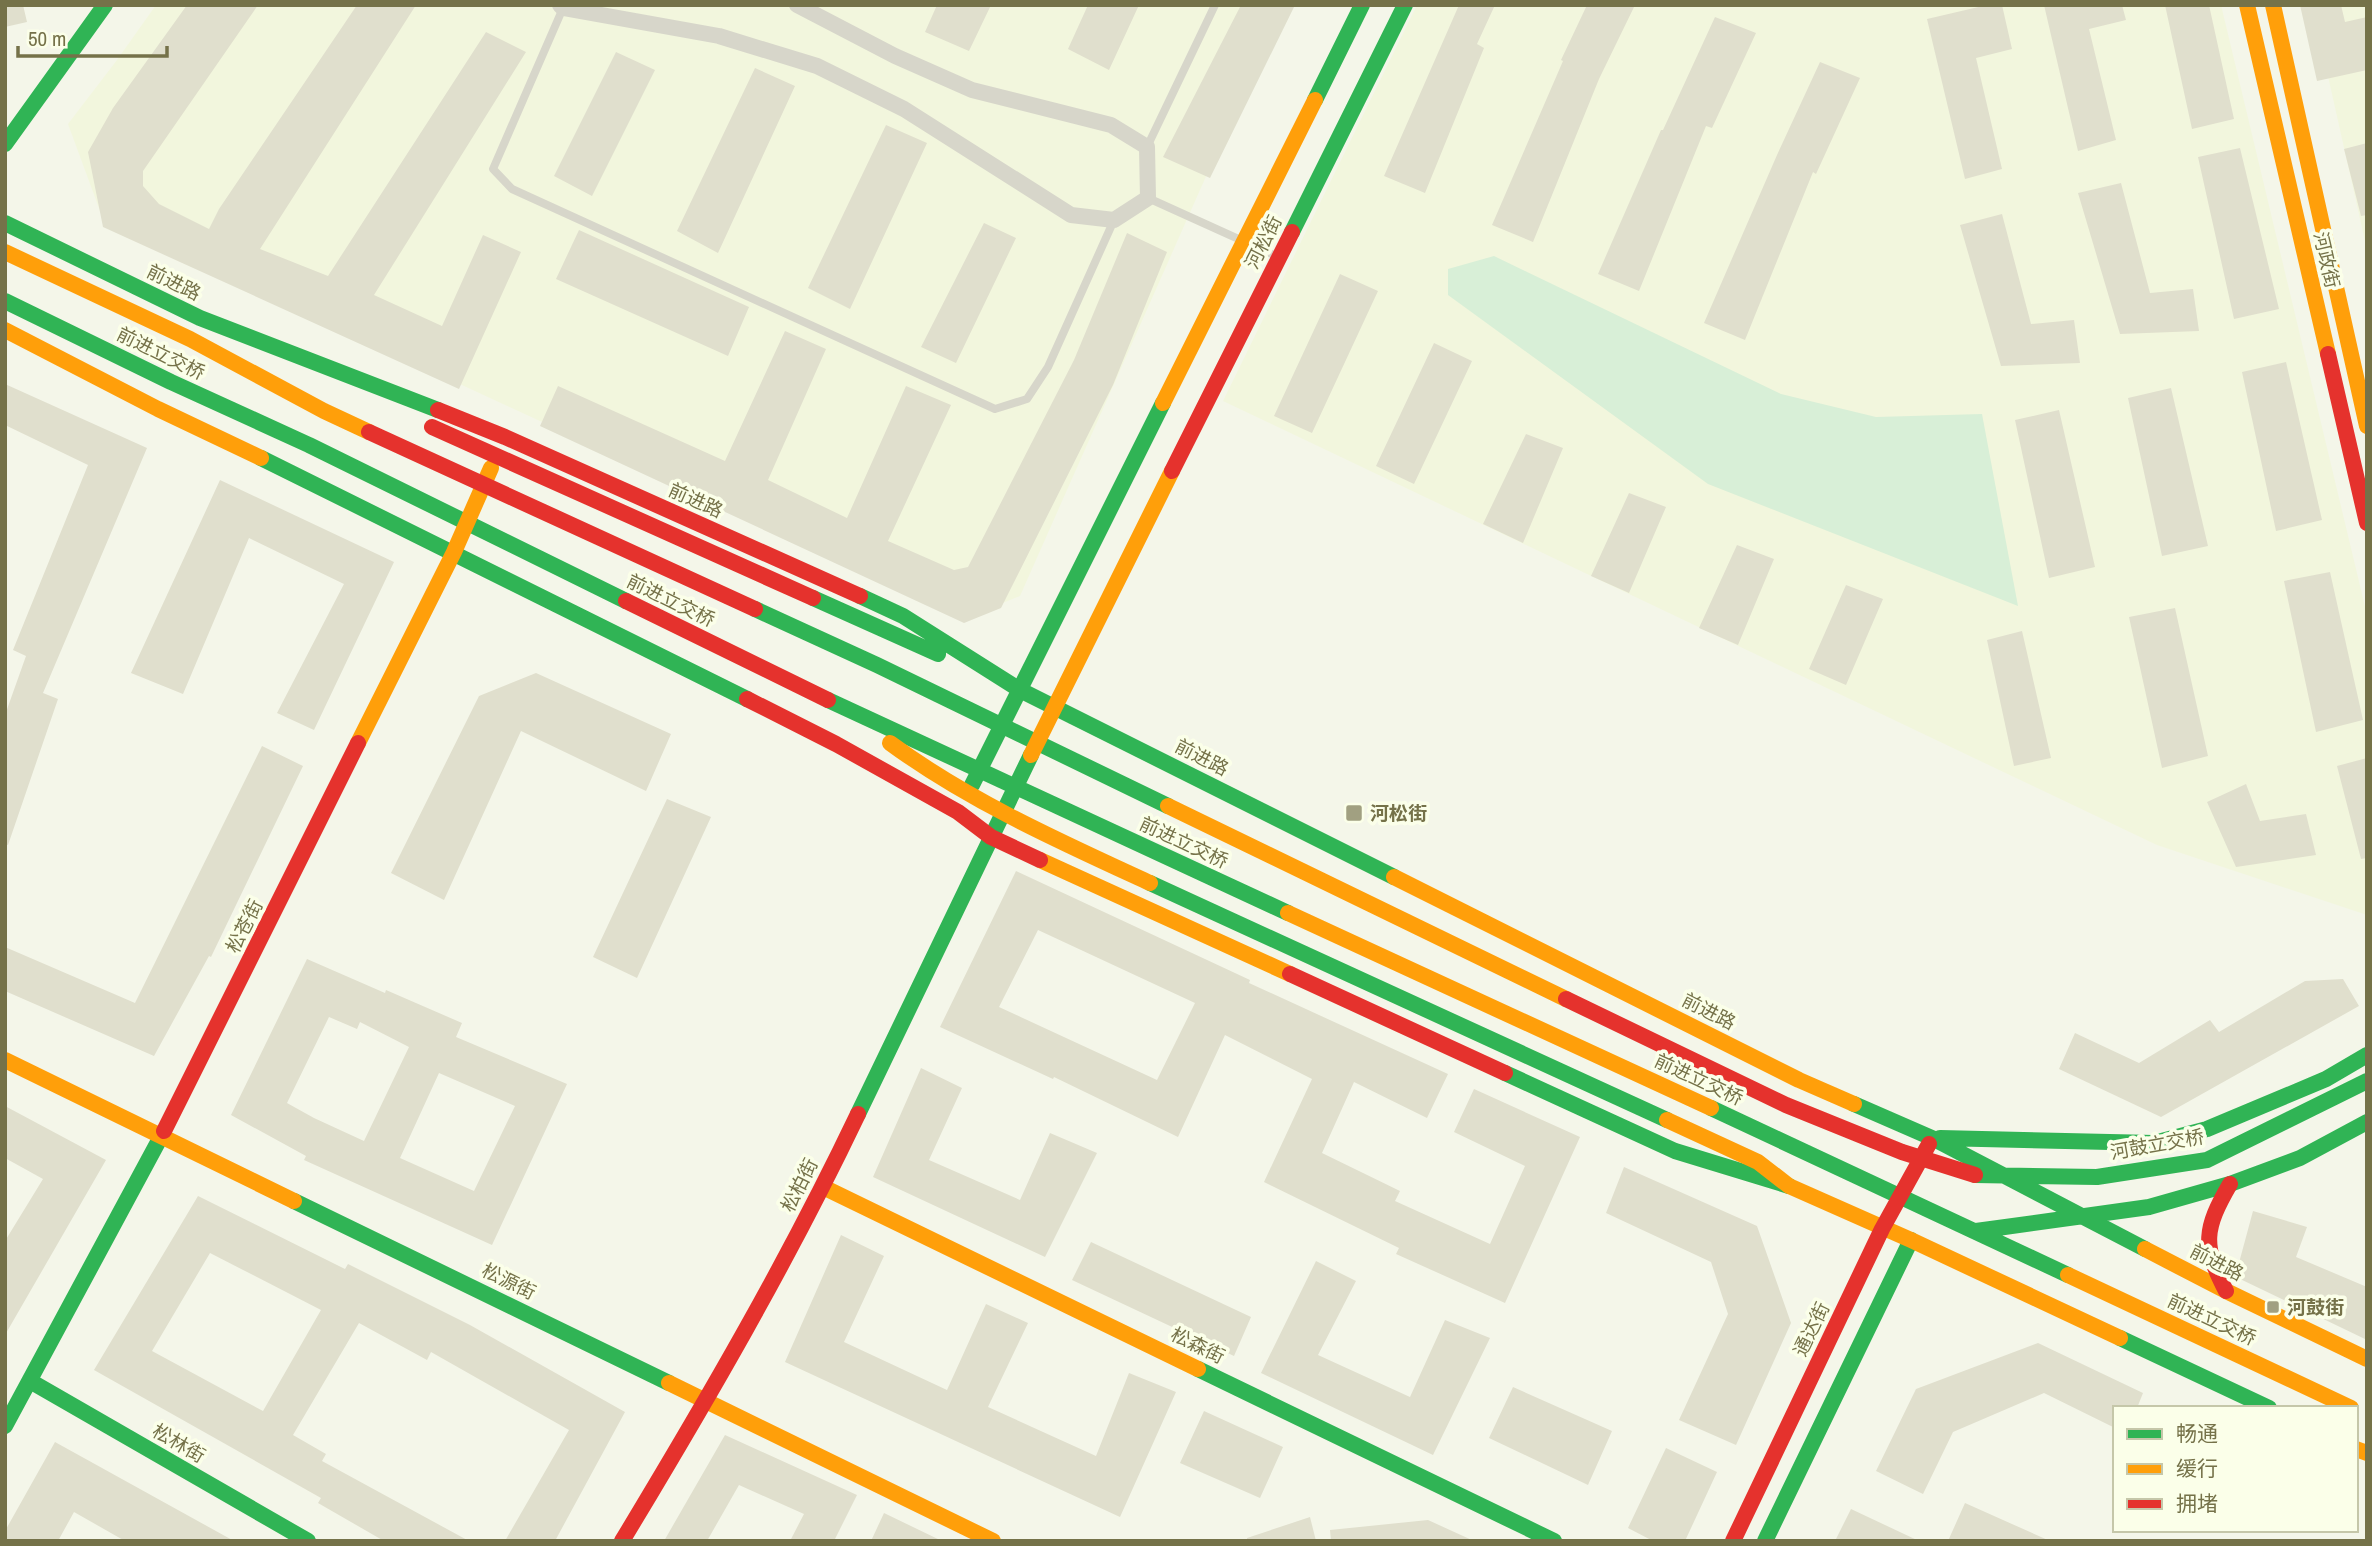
<svg xmlns="http://www.w3.org/2000/svg" width="2372" height="1546" font-family="'Archivo Narrow','Noto Sans SC',sans-serif">
<style>
.residential{fill:#f2f6dd}
.green{fill:#d8efd7}
.building{fill:#e0dfcd;fill-rule:evenodd}
.lines{fill:none;stroke-linecap:round;stroke-linejoin:round}
.lane{stroke:#d7d6ca;stroke-width:8}
.street{stroke:#d7d6ca;stroke-width:16}
.fast{stroke:#30b455;stroke-width:16}
.slow{stroke:#ff9f0a;stroke-width:16}
.jam{stroke:#e5322d;stroke-width:16}
.poi-dot{fill:#a1a081;stroke:#fbffe9;stroke-width:2.5}
.labels{text-anchor:middle;stroke-width:7;stroke-linejoin:round;paint-order:stroke}
.street-label{font-size:19px;fill:#757249;stroke:#fbffe9}
.poi-label{font-size:19px;font-weight:bold;fill:#757249;stroke:#fbffe9;text-anchor:start}
</style>
<rect width="100%" height="100%" fill="#f4f6e9"/>
<path class="residential" d="M156,5H1282L1020,596L966,618L103,219L68,124L117,60Z
M1417,5H2221L2367,615V915L2157,845L1223,401Z
M2312,5H2367V250Z"/>
<path class="green" d="M1494,256L1781,394L1876,417L1982,414L2018,606L1708,484L1448,295V269Z"/>
<path class="building" d="M5,5H23L27,22L5,27Z
M187,5H258L143,171V186L159,204L209,229L219,209L357,5H416L260,249L328,276L486,32L526,52L374,295L442,326L483,235L521,252L459,389L103,227L88,152L113,108Z
M937,5H991L969,51L925,32Z
M1088,5H1139L1109,70L1068,49Z
M1241,5H1295L1210,178L1163,157Z
M1459,5H1495L1477,44L1484,48L1425,193L1384,176Z
M1587,5H1635L1599,79L1533,242L1492,225L1563,61L1561,60Z
M1987,5H2002L2012,49L1976,58L2002,169L1965,179L1927,19Z
M2044,5H2122L2126,20L2089,29L2116,140L2078,151Z
M2165,5H2209L2234,119L2192,129Z
M2300,5H2341L2345,22L2367,17V70L2317,81Z
M1715,17L1756,33L1712,128L1706,126L1639,291L1598,274L1661,130H1663Z
M616,52L655,70L592,196L554,176Z
M1820,62L1860,78L1816,174L1813,172L1745,340L1704,323L1777,155Z
M755,68L795,86L718,253L677,231Z
M886,125L927,143L850,309L808,288Z
M2367,143V215L2361,216L2344,149Z
M2240,148L2279,309L2234,319L2198,157Z
M2121,183L2150,293L2193,289L2199,331L2120,334L2078,193Z
M2002,214L2031,324L2074,320L2080,363L2001,366L1960,225Z
M984,223L1016,238L956,363L921,347Z
M579,230L749,307L728,356L556,279Z
M1127,233L1167,252L1113,385L1001,608L964,623L540,426L558,386L725,461L785,331L826,349L768,480L847,518L906,386L951,405L888,541L954,570L968,567L1074,360Z
M1340,274L1378,291L1312,433L1274,416Z
M1434,343L1472,361L1414,484L1376,466Z
M2286,362L2322,520L2276,531L2242,372Z
M5,384L147,448L43,693L58,699L8,845L5,844V715L26,656L13,650L88,465L5,425Z
M2171,388L2208,546L2162,556L2128,398Z
M2059,410L2095,567L2049,578L2015,420Z
M1526,434L1563,448L1523,543L1483,524Z
M220,480L394,562L314,730L277,713L344,584L249,538L183,694L131,673Z
M1629,493L1666,507L1629,593L1591,576Z
M1737,545L1774,559L1738,645L1699,628Z
M2330,572L2363,720L2316,732L2284,581Z
M1846,585L1883,599L1846,685L1809,669Z
M2175,608L2208,756L2162,768L2129,617Z
M2022,631L2051,758L2014,766L1987,640Z
M536,673L671,734L646,791L521,731L444,900L391,873L479,696Z
M262,746L303,766L211,957L209,956L154,1056L5,991V947L135,1003Z
M2367,758V858L2361,859L2337,766Z
M2246,784L2260,821L2306,814L2316,855L2236,867L2207,802Z
M667,799L711,817L637,978L593,957Z
M1016,871L1250,980L1249,983L1448,1074L1427,1118L1354,1082L1322,1153L1400,1191L1395,1201L1490,1244L1525,1166L1454,1132L1474,1089L1580,1137L1505,1303L1396,1254L1399,1248L1264,1182L1312,1079L1225,1035L1178,1137L1054,1077L1053,1079L940,1027ZM1038,930L1195,1003L1157,1080L999,1007Z
M307,959L385,993L386,990L462,1023L456,1037L567,1084L492,1245L304,1160L306,1156L231,1115ZM329,1017L357,1029L360,1022L409,1047L364,1141L314,1118L287,1103ZM439,1073L515,1106L474,1191L400,1158Z
M2343,979L2359,1006L2161,1117L2059,1069L2075,1033L2139,1063L2210,1020L2219,1032L2305,981Z
M921,1068L962,1088L929,1160L1020,1200L1050,1133L1097,1153L1045,1257L873,1177Z
M5,1106L106,1160L5,1335V1241L43,1179L5,1158Z
M1624,1167L1757,1226L1791,1323L1736,1445L1679,1420L1728,1314L1711,1262L1606,1213Z
M198,1196L345,1269L348,1264L470,1325L625,1412L555,1541H505L569,1430L431,1352L427,1360L359,1323L293,1435L326,1454L322,1461L469,1541H384L318,1503L321,1498L94,1370ZM210,1253L321,1310L263,1411L152,1351Z
M2253,1211L2307,1227L2296,1257L2367,1287V1340L2238,1278L2236,1274Z
M841,1235L884,1256L844,1342L947,1390L986,1304L1028,1323L988,1407L1096,1456L1129,1373L1176,1392L1120,1517L785,1362Z
M1091,1242L1251,1317L1234,1356L1072,1280Z
M1316,1261L1356,1281L1318,1355L1410,1397L1445,1320L1490,1338L1433,1455L1261,1373Z
M2038,1343L2143,1393L2137,1408H2115V1428L2044,1393L1953,1432L1923,1494L1876,1471L1916,1389Z
M1513,1387L1612,1431L1588,1485L1489,1438Z
M1204,1411L1283,1447L1260,1498L1180,1463Z
M725,1435L857,1495L834,1541H790L804,1514L739,1485L707,1541H664Z
M55,1442L234,1541H125L74,1512L58,1541H5V1531Z
M1666,1448L1717,1472L1685,1541H1653L1628,1528Z
M1965,1503L2050,1541H1948Z
M1851,1509L1919,1541H1835Z
M884,1513L942,1541H871Z
M1310,1517L1316,1541H1247V1538Z
M1428,1520L1474,1541H1331L1330,1530Z"/>
<g class="lines">
<path class="lane" d="M563,8L493,169L512,189L995,409L1027,399L1048,367L1114,220
M1147,147L1215,5
M1148,198L1276,256"/>
<path class="street" d="M560,5L563,8L719,36L817,66L904,109L1071,215L1114,220L1148,198L1147,147L1111,125L972,90L895,56L797,5"/>
<path class="fast" d="M1315,100L1362,5
M5,144L105,5
M5,223L200,318L438,410
M1292,232L1405,5
M5,301L171,382L309,445L626,601
M261,458L747,699
M860,596L903,616L1020,690L1394,877
M813,598L938,654
M755,609L877,665L1168,806
M828,700L1288,913
M972,785L1163,403
M1150,883L1667,1120
M1505,1073L1675,1151L1789,1186
M1854,1104L1932,1138L2145,1249
M1711,1108L2068,1275
M858,1114L1031,755
M1940,1138L2154,1143L2207,1129L2326,1079L2367,1055
M1975,1175L2097,1177L2207,1160L2367,1081
M294,1201L669,1383
M1976,1231L2149,1207L2230,1184L2300,1158L2367,1122
M2120,1338L2269,1408
M1198,1369L1554,1541
M30,1381L308,1541
M5,1426L164,1131
M1765,1541L1911,1240"/>
<path class="slow" d="M2247,5L2328,354
M2273,5L2367,426
M5,252L190,339L324,411L369,432
M5,330L158,409L261,458
M1163,403L1315,100
M358,743L454,552L491,468
M890,743C969,801 1061,842 1150,883
M1031,755L1172,471
M1168,806L1566,999
M1040,860L1290,974
M1394,877L1799,1080L1854,1104
M1288,913L1711,1108
M5,1060L294,1201
M1667,1120L1758,1162L1789,1186L1911,1240L2120,1338
M823,1187L1198,1369
M2145,1249L2226,1291L2367,1359
M2068,1275L2351,1408
M669,1383L993,1541
M2356,1449L2367,1453"/>
<path class="jam" d="M2328,354L2367,523
M438,410L505,437L860,596
M432,427L813,598
M369,432L755,609
M1172,471L1292,232
M626,601L828,700
M747,699L836,744L958,812L991,837L1040,860
M1290,974L1505,1073
M1566,999L1786,1105L1902,1152L1975,1175
M164,1131L358,743
M2226,1291C2202,1245 2204,1229 2230,1184
M622,1541C706,1402 788,1261 858,1114
M1733,1541L1882,1229L1929,1144"/>
</g>
<g class="poi-dot">
<rect x="1345" y="804" width="18" height="18" rx="3.5"/>
<rect x="2266" y="1300" width="14" height="14" rx="3.5"/>
</g>
<g class="labels">
<g class="street-label">
<text transform="translate(1263 242) rotate(-63)" y="7">河松街</text>
<text transform="translate(2327 260) rotate(77)" y="7">河政街</text>
<text transform="translate(174 282) rotate(26)" y="7">前进路</text>
<text transform="translate(161 353) rotate(26)" y="7">前进立交桥</text>
<text transform="translate(696 500) rotate(24)" y="7">前进路</text>
<text transform="translate(671 600) rotate(26)" y="7">前进立交桥</text>
<text transform="translate(1202 757) rotate(27)" y="7">前进路</text>
<text transform="translate(1184 842) rotate(25)" y="7">前进立交桥</text>
<text transform="translate(244 926) rotate(-63)" y="7">松苍街</text>
<text transform="translate(1709 1011) rotate(27)" y="7">前进路</text>
<text transform="translate(1699 1079) rotate(25)" y="7">前进立交桥</text>
<text transform="translate(2157 1144) rotate(-10)" y="7">河鼓立交桥</text>
<text transform="translate(799 1185) rotate(-63)" y="7">松柏街</text>
<text transform="translate(2217 1262) rotate(27)" y="7">前进路</text>
<text transform="translate(509 1281) rotate(26)" y="7">松源街</text>
<text transform="translate(2212 1319) rotate(25)" y="7">前进立交桥</text>
<text transform="translate(1811 1329) rotate(-64)" y="7">通达街</text>
<text transform="translate(1198 1345) rotate(26)" y="7">松森街</text>
<text transform="translate(179 1443) rotate(30)" y="7">松林街</text>
</g>
<g class="poi-label">
<text x="1370" y="820">河松街</text>
<text x="2287" y="1314">河鼓街</text>
</g>
</g>
<rect width="2372" height="1546" fill="none" stroke="#757249" stroke-width="14"/>
<rect x="2113" y="1406" width="245" height="126" fill="#fbffe9" stroke="#c5c7a9" stroke-width="2"/>
<rect x="2127" y="1429" width="35" height="10" fill="#30b455" stroke="#c5c7a9" stroke-width="2"/>
<text x="2176" y="1441" font-size="21" fill="#757249">畅通</text>
<rect x="2127" y="1464" width="35" height="10" fill="#ff9f0a" stroke="#c5c7a9" stroke-width="2"/>
<text x="2176" y="1476" font-size="21" fill="#757249">缓行</text>
<rect x="2127" y="1499" width="35" height="10" fill="#e5322d" stroke="#c5c7a9" stroke-width="2"/>
<text x="2176" y="1511" font-size="21" fill="#757249">拥堵</text>
<path d="M18 46v10h149v-10" fill="none" stroke="#757249" stroke-width="3.5"/>
<text x="28" y="46" font-size="21" fill="#757249" stroke="#fbffe9" stroke-width="5" paint-order="stroke">50 m</text>
</svg>
